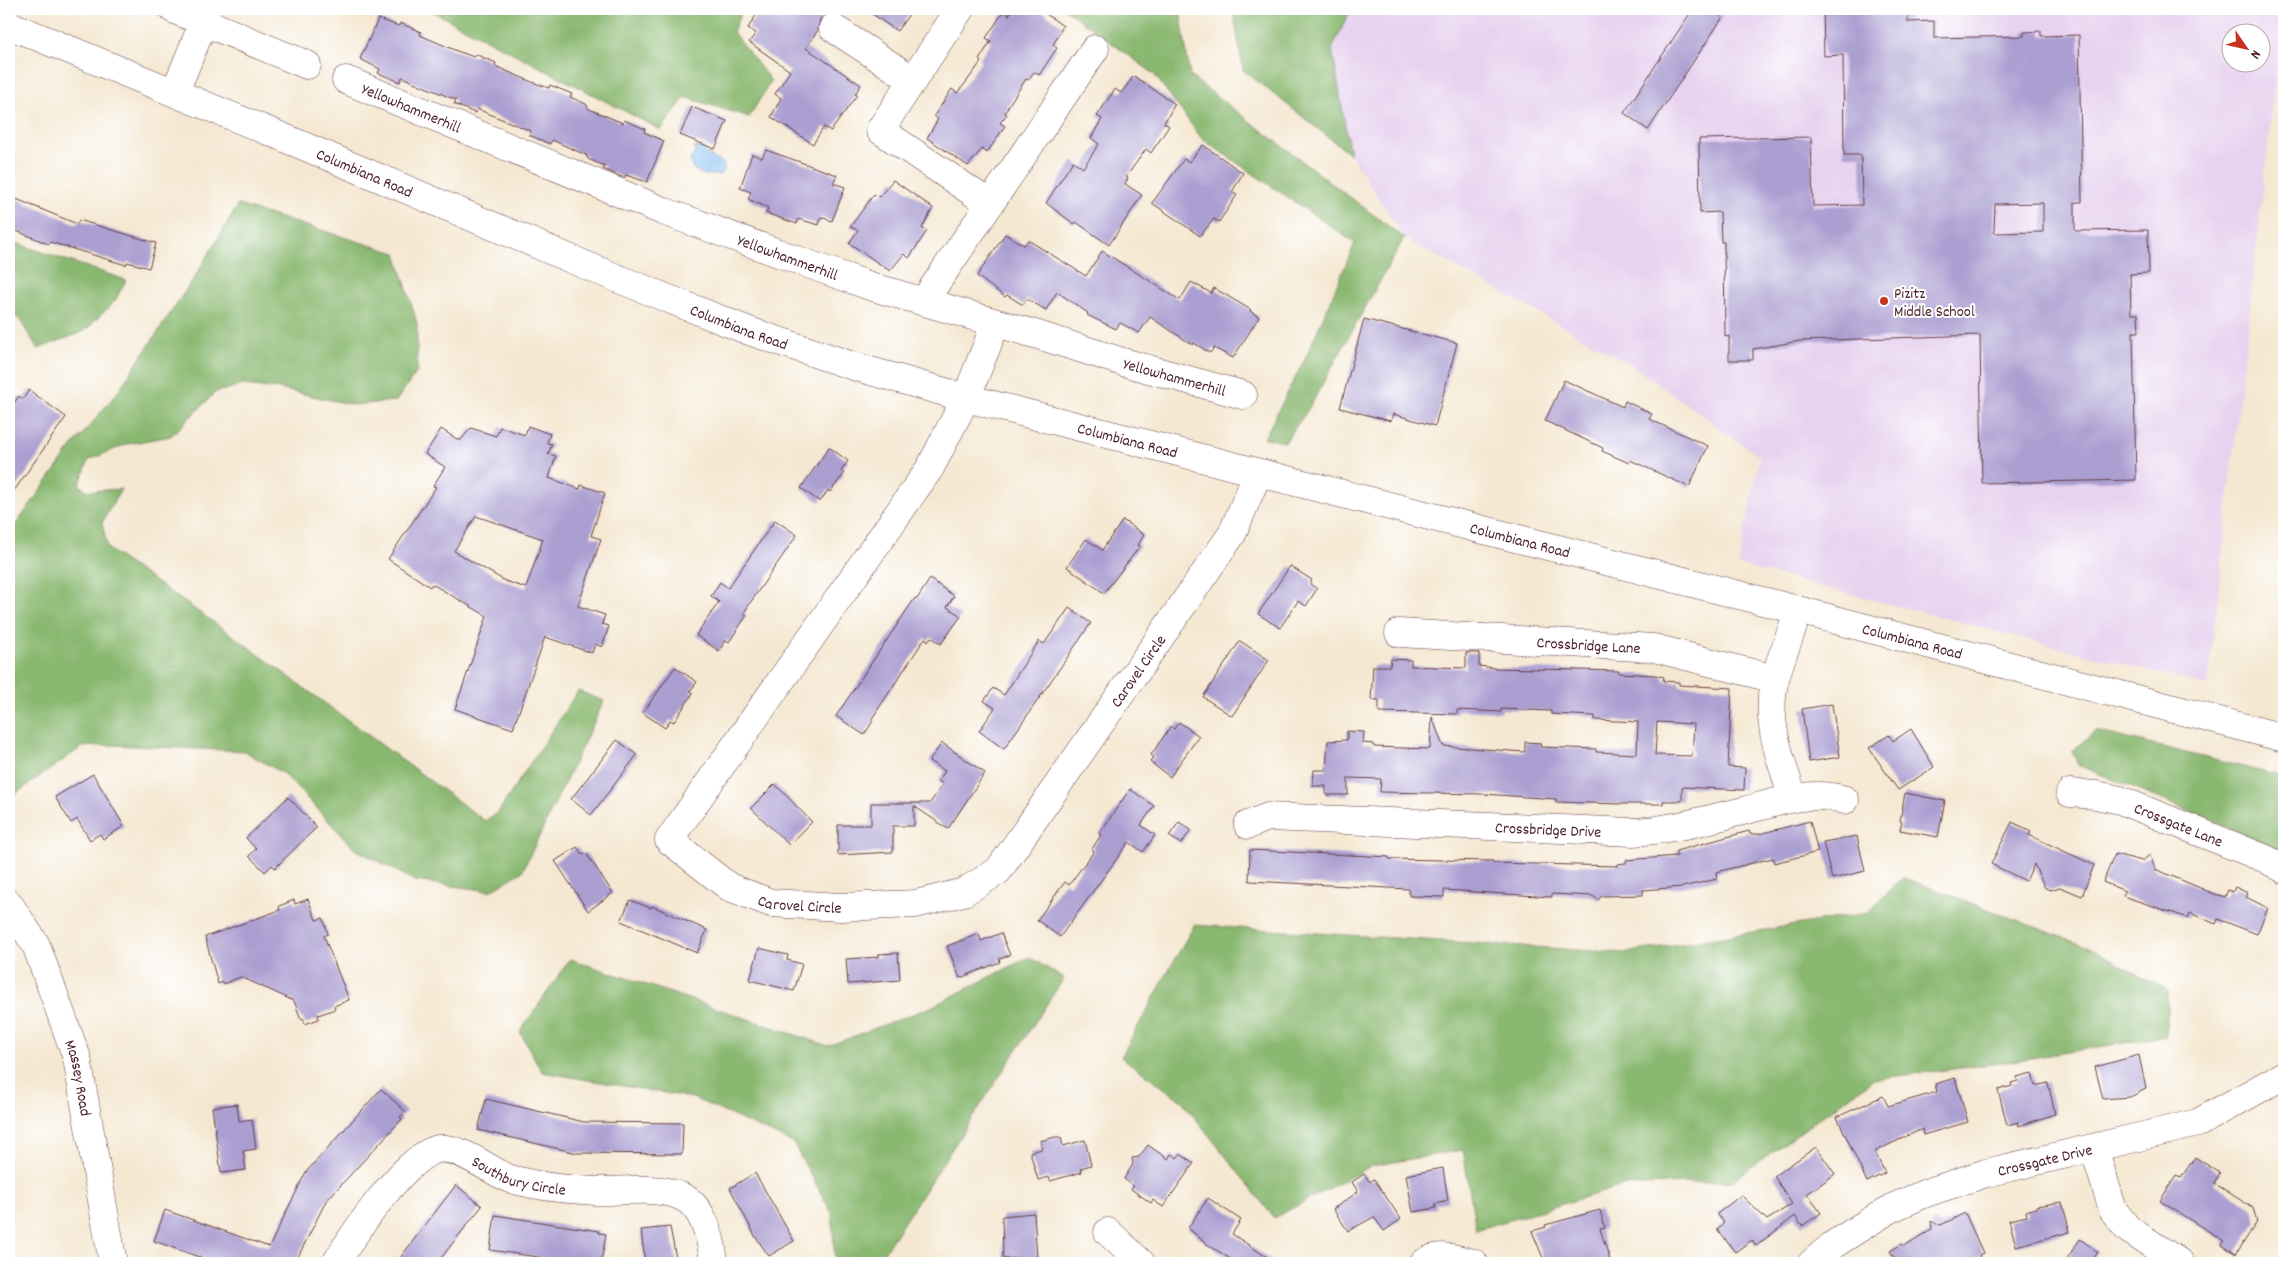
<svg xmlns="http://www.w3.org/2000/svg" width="2293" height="1272" font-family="Dekko,sans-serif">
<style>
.built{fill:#e7d2ef;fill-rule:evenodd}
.forest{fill:#89b870;stroke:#6a6c4e}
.water{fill:#81bcf3;stroke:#666e8f}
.building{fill:#ab9fd1;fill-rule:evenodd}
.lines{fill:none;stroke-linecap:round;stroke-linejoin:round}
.minor-casing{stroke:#643d44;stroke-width:29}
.major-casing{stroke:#643d44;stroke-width:29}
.minor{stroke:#fff;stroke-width:28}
.major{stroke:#fff;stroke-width:28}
.poi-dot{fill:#c8321e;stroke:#fff;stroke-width:2}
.labels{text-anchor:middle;stroke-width:4;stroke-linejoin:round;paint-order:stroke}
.street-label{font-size:16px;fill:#4a1f2b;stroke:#fff}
.poi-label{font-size:16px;fill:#4a1f2b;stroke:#fff;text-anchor:start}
</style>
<rect width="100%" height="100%" fill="#fff"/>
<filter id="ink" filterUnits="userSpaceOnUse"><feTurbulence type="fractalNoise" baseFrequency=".02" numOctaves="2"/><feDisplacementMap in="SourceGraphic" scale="10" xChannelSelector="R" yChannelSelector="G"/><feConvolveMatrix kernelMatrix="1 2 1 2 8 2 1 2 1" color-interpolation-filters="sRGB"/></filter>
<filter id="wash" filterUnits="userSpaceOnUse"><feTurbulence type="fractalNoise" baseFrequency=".0096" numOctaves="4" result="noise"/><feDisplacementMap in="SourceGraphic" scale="20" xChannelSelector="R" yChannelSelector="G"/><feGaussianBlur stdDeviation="1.12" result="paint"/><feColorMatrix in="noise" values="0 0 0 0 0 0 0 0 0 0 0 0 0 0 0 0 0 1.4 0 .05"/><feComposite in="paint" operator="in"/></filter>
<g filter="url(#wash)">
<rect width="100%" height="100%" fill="#f5e8d2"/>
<path class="built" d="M1334,9H2283L2208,686L1738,565L1760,457L1630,364L1404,238L1350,154L1320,77ZM2230,32H2260V62H2230Z"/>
<path class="forest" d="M428,9H742L733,32L771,81L749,117L685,97L661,130Z
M1065,9H1180L1190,76L1404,238L1309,408L1285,442L1264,438L1306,357L1355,243L1202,139L1154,74Z
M1233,9H1351L1332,49L1350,154L1243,70Z
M238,205L396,253L417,323V372L396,401L354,405L280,389L243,385L216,392L171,436L127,444L89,460L79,485L88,491L121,489L102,523L108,549L239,640L485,821L499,811L578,691L604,701L522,872L490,891L415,881L355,849L284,774L244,751L112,745L82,747L9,798V534L71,448L117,393L198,272Z
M9,241L126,280L115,301L85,331L38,349L19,319L9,312Z
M2096,731L2284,777V851L2078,765L2072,751Z
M1902,877L2089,947L2168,991L2166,1036L2000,1063L1874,1079L1732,1181L1623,1186L1476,1230L1463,1150L1371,1166L1274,1218L1182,1101L1121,1057L1194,925L1625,953L1868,913Z
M1029,957L1064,978L877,1263H835L832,1213L793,1143L693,1098L542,1072L520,1032L570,959L828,1046L931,1007Z"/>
<path class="water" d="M702,147L709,156L724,164V171L720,175H704L692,168L690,160L695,152L694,148Z"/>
<g id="blocks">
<path class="building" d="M760,9H833L820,19L818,30L806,48L861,85L855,94L857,95L831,131L824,127L813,144L771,117L781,98L775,94L790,71L749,42L756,33L748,28Z
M865,9H913L897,31Z
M1013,9H1039L1063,26L1053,45L1057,48L1039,75L1034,72L1028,80L1026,79L1010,103L1005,113L1007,114L1000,123L1005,126L987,153L982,149L968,166L927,138L938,119L934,116L952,89L957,93L964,85L981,62L979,60L991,41L986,38L1004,11L1009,15Z
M1693,9H1711L1723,17L1648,130L1624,113Z
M1823,9H1908V22L1934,21V38L2024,36V32L2041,31V36L2079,35L2082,202H2075V231L2148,230L2149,273L2130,274L2131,314H2138L2139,332H2133L2136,480L1982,483L1980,335L1800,341L1753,349V360H1729V336L1725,337L1724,242H1721L1720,212L1700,213L1699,139L1811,137L1813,206L1862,205L1861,155H1844L1843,55L1824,56ZM2043,203V232L1994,233L1995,204Z
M378,19L399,26L400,23L421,32L420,35L457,51L474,57L475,54L496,63L495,66L532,82L549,88L550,85L572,94L570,97L586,104L589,109L623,123L624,120L645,129L644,132L664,141L647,182L626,175L624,178L603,169L605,166L588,159L586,155L552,140L550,144L529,135L531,131L477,109L475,113L454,104L456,100L418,84L402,77L400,82L378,73L380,69L360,59Z
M1134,76L1175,104L1164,123L1169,126L1151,153L1146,149L1126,177L1128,178L1125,184L1142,195L1109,245L1076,222L1074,224L1046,203L1073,161L1083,168L1099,144L1091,138L1102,119L1097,116L1115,89L1121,93Z
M692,107L727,121L715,149L680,135Z
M1203,145L1243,173L1232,192L1237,195L1219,222L1214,219L1200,236L1152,203L1184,159L1189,162Z
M766,150L837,175L833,183L845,187L832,221L821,217L819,225L798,219L797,224L766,213L768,208L748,199L751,192L740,188L752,154L762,158Z
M893,180L933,208L922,228L927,231L909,258L904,254L890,271L849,243L858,230L850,227L874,194L879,197Z
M9,196L77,224L79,220L156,243L149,268L127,262L126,265L50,242L49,244L9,228Z
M1005,234L1024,245L1028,240L1086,276L1102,251L1180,300L1191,282L1211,293L1214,288L1251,310L1250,311L1259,317L1233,358L1214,348L1210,353L1194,343L1193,345L1150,317L1139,333L1120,323L1116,329L1087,315L1088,313L1057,292L1046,310L1027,299L1023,305L1007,295L1005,297L977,276Z
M1364,319L1457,343L1435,426L1393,414L1391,421L1340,408Z
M1564,380L1623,407L1625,401L1652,414L1649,419L1708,446L1689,487L1630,460L1629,463L1602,451L1603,448L1545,421Z
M29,390L66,417L9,498V410L19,396L23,399Z
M528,426L550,434L547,443L552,444L548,454L556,456L549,478L580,489L581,485L605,493L591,536L601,539L578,606L605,615L602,624L609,626L602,647L595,644L592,653L545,637L513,729L455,709L487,616L432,584L430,587L388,559L436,487L433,486L445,467L425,454L441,429L460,441L471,428L496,436L500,427L525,435ZM476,516L543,539L526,588L505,581L454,551Z
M829,447L848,461L841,471L844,474L830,492L828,490L820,502L801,488Z
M775,520L797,535L750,603L744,613L747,615L729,642L726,640L719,651L696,635L719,602L711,596L720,582L728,588Z
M1123,520L1144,535L1138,545L1140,546L1104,593L1067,567L1086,539L1102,550Z
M1290,566L1312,580L1310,584L1317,589L1306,606L1298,601L1280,628L1258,614Z
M930,579L954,596L947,607L961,616L941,644L931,637L928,641L925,638L871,720L873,721L864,735L836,716L915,598L917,599Z
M1069,608L1091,623L1004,749L979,731L995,708L984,701L993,688L1004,695L1039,641L1044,644Z
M1240,641L1269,660L1232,716L1203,697Z
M1466,653H1479V666L1494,668L1619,671L1618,673L1655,675L1664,677L1663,681L1679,682V685L1732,688L1728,767L1745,768L1744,790L1682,787V801H1663V804H1621L1556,802V799L1483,794L1380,792L1381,779L1348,778V795H1326V786H1313L1314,770H1326L1328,741L1347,740V731L1364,732L1363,743L1374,744V747L1430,749L1432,717L1443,746L1525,752V742L1541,743L1540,747L1596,749V752L1637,754L1638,722L1595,720V716L1551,714V711L1501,709V712L1457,710V714L1379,712V700H1371L1373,666H1390L1391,659L1411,660V666L1466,668ZM1657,722L1694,724L1692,756L1655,755Z
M675,667L697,682L690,691L693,693L674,722L670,720L665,728L643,713Z
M1832,704L1840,757L1809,762L1802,709Z
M1179,722L1199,736L1170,777L1150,762L1154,757L1151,755L1171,726L1174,729Z
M1911,729L1934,767L1898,790L1869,748L1889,735L1893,741Z
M617,740L637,755L591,815L571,799Z
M942,743L985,773L948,829L914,806V826H893V852L838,855V825H871V803H930L943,784L938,781L945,771L929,761Z
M93,774L124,826L103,839L100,834L90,840L77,819L71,823L55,797Z
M775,784L812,822L789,845L751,808Z
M1130,789L1154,806L1141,825L1155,835L1143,852L1129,842L1060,937L1037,920L1065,882L1069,885L1094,851L1092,849L1101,835L1099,834Z
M1905,793L1945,801L1938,837L1900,830L1902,822L1900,821Z
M288,797L317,827L275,868L272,865L265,872L249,856L256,849L246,838Z
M1810,821L1818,852L1774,863L1773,858L1716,872L1717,879L1682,887L1643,890V895L1602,896L1598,900L1593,896L1552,894V897L1444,890V897L1409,896V889L1249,881L1250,850L1389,857V859L1493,861V863L1617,866V864L1626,863V860L1677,856L1676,851L1749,831L1750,834H1759Z
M1179,822L1191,830L1181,844L1169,836Z
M2012,822L2031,831L2029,835L2094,865L2082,896L2060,887L2051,890L2045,888L2034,864L2026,881L1991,864Z
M1857,836L1865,871L1832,879L1823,842Z
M577,847L582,854L586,853L613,893L588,911L555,861Z
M2115,854L2142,861L2150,855L2155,869L2212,893L2225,897L2228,890L2233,892L2235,887L2248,893L2246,897L2268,908L2257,934L2218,919L2216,924L2190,913L2188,918L2123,896L2125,891L2103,882Z
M308,899L316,920L323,918L328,934L324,936L349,1000L334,1006L335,1009L318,1015L319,1019L305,1024L303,1018L301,1019L294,1001L241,977L223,984V982L218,984L205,937L280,910L279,906L294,900L295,904Z
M630,900L651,908L652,906L707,930L697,953L621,921Z
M1001,933L1010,955L999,959L1000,962L960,978L947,946L979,934L981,941Z
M759,948L788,955L787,960L802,964L794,991L750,980Z
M898,953L900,980L848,984L846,959L879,957V954Z
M2139,1055L2146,1089L2130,1097L2103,1099L2095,1067Z
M2032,1073L2035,1086L2048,1083L2055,1114L2019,1126L2018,1122L2007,1125L1998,1090L2012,1086L2011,1083L2018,1081L2017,1077Z
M1955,1078L1968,1122L1923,1135L1922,1129L1880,1149L1875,1152L1885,1173L1867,1182L1837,1117L1883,1096L1888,1106L1937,1092L1935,1084Z
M381,1089L406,1112L400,1117L402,1119L326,1201L295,1263H216L154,1241L165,1210L269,1247L306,1172Z
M486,1099L584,1122L683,1123L682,1154L577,1153L478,1130Z
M237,1104L239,1121L252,1119L256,1149L243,1151L246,1170L221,1173L212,1107Z
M1055,1137H1061L1063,1146L1085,1140L1091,1165L1081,1168L1082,1172L1050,1181L1049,1177L1038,1180L1030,1152L1042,1149L1040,1141Z
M1148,1145L1168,1159L1171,1154L1177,1158L1180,1154L1194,1163L1163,1207L1153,1200L1151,1203L1131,1189L1134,1186L1124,1179L1133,1164L1132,1158L1139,1157Z
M1816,1147L1835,1174L1807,1194L1821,1213L1802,1226L1795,1216L1756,1246L1752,1240L1735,1252L1717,1229L1724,1223L1717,1214L1741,1195L1767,1220L1792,1204L1774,1176Z
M2195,1157L2220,1173L2214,1183L2253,1208L2257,1222L2236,1254L2222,1245L2224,1241L2160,1201L2176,1176L2181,1178Z
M1443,1168L1448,1201L1435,1204L1436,1208L1413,1212L1406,1175Z
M755,1173L794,1241L769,1256L755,1236L730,1188Z
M1364,1174L1370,1182L1374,1179L1401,1219L1384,1231L1374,1217L1348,1231L1333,1209L1358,1192L1352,1182Z
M456,1185L482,1206L437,1263H396Z
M1208,1198L1241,1220L1232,1234L1276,1263H1237L1207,1244L1188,1228Z
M2062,1202L2070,1232L2016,1246L2009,1220L2027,1216L2026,1211L2036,1208V1206Z
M1600,1210L1605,1228L1600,1229L1611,1263H1545L1532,1231L1546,1227L1545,1225Z
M1034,1213L1037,1257L1003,1259L1002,1216Z
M1965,1213L1983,1253L1979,1255L1980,1257L1966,1263H1897L1890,1251L1902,1244L1904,1246L1928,1232L1932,1229L1931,1221L1941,1225Z
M495,1215L599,1231V1233L606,1234L601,1263H578L490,1250Z
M670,1227L677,1263H645L641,1230Z
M2080,1239L2098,1252L2091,1263H2064Z"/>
</g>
</g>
<g filter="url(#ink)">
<use href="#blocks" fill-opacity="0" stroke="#643d44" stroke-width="1"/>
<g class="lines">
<defs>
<g id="minor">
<path d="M173,9L307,65"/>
<path d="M960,9L880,130L990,204"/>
<path d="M833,28L913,80"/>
<path id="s1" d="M346,80L663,211L822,269L873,287L1038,335L1123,362L1243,395"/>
<path d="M175,92L204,21"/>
<path d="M924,301L1095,49"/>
<path id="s2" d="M996,323L966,398L930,468L669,840L729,887L771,903L841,907L916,904L964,892L998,871L1232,534L1258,473"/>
<path id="s3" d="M1399,633L1654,648L1775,679"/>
<path id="s4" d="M2070,793L2096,795L2120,800L2266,859L2284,869"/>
<path d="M1793,798C1781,760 1764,720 1775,679C1781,655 1792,634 1798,610"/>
<path id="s5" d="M1248,825L1268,817L1633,832C1672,830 1709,819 1747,810C1780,801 1812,790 1845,800"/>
<path id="s6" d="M9,904L36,945L77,1058L113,1263"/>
<path d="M2094,1148L2113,1210L2128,1229L2180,1263"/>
<path d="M1108,1232L1141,1263"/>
<path id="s7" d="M336,1263C354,1233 402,1162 434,1150C455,1142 490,1171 510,1179C517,1181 525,1182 532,1184C553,1188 575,1190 596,1191C623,1192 661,1184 686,1199C705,1211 712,1242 714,1263"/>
<path d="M1424,1263C1439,1252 1457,1259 1474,1263"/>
<path id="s8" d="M1812,1263L1833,1245L1867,1223L1894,1207L1926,1193L1986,1173L2198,1123L2284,1075"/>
</g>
<g id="major">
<path id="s9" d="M9,25L280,136L609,275L749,331L853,366L966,398L1798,610L2284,738"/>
</g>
</defs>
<use href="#minor" class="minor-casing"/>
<use href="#major" class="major-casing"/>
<use href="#minor" class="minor"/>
<use href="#major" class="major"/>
</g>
</g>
<circle class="poi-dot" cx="1884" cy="301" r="5"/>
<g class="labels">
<g class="street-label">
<text dy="6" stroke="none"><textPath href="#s1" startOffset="71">Yellowhammerhill</textPath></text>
<text dy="6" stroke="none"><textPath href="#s9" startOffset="385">Columbiana Road</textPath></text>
<text dy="6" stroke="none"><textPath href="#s1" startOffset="476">Yellowhammerhill</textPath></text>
<text dy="6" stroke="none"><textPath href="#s9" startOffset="790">Columbiana Road</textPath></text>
<text dy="6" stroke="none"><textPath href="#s1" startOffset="881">Yellowhammerhill</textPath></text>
<text dy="6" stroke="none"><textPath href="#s9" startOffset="1195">Columbiana Road</textPath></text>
<text dy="6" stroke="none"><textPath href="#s9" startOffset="1600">Columbiana Road</textPath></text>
<text dy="6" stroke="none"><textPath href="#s9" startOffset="2005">Columbiana Road</textPath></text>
<text dy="6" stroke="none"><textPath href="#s3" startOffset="190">Crossbridge Lane</textPath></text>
<text dy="6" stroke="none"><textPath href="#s2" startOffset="1214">Carovel Circle</textPath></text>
<text dy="6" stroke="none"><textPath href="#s4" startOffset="114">Crossgate Lane</textPath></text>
<text dy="6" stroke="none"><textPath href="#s5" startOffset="302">Crossbridge Drive</textPath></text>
<text dy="6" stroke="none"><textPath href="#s2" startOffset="764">Carovel Circle</textPath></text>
<text dy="6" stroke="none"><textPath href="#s6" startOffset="189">Massey Road</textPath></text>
<text dy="6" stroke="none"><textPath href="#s8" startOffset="258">Crossgate Drive</textPath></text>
<text dy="6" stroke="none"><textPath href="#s7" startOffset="242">Southbury Circle</textPath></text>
</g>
<g class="poi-label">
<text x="1894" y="298">Pizitz<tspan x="1894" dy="18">Middle School</tspan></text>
</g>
</g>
<rect width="2293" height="1272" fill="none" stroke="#fff" stroke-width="30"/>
<g transform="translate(2246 48) rotate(124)"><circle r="24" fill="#ffffff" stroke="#b7a5aa"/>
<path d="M0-4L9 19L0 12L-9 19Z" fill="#c8321e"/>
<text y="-8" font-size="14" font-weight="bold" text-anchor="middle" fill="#4a1f2b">N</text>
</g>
</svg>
